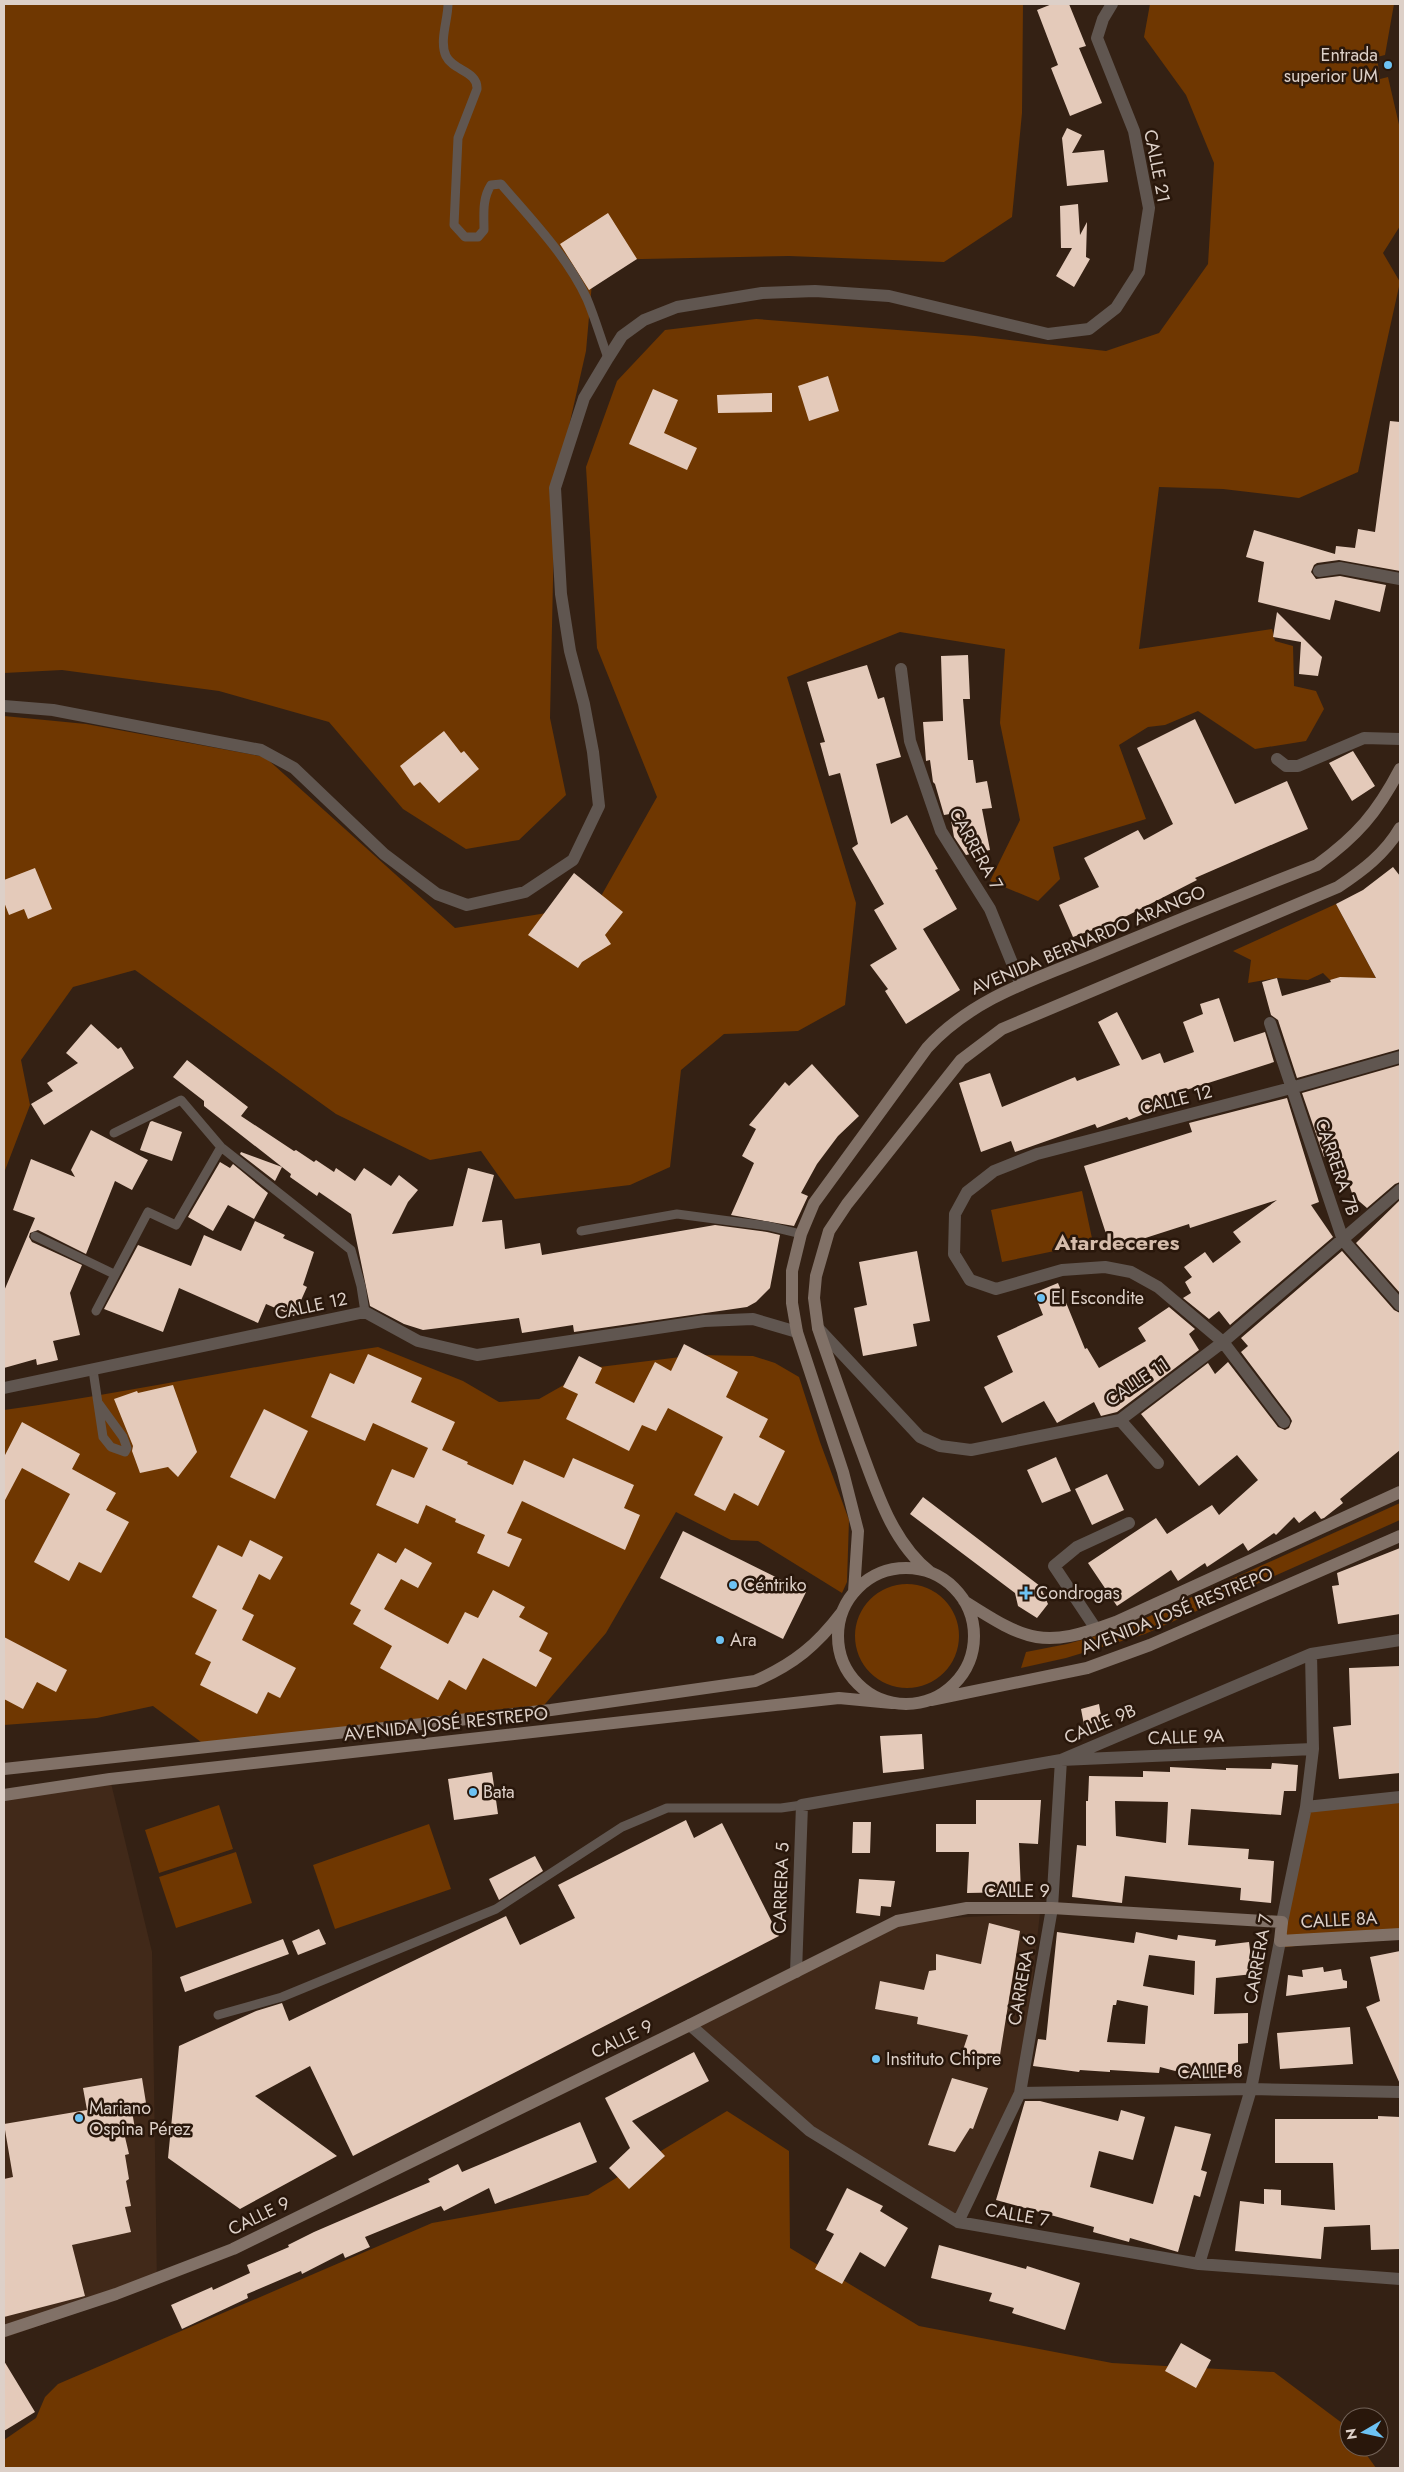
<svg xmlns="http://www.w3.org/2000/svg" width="1404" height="2472" font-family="Jost,sans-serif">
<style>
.built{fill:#412919}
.green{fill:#6f3701}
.building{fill:#e4caba;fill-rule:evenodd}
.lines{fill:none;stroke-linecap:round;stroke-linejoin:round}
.lane{stroke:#605650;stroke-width:9}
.street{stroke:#605650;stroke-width:12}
.secondary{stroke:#817167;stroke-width:12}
.poi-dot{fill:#6dc2f3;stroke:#29170b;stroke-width:2}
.labels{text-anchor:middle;stroke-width:5;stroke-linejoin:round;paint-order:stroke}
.poi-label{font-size:18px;fill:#ddd0c8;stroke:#29170b;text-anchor:start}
.street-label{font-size:18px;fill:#ddd0c8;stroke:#29170b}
.district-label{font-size:22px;font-weight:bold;fill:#d5bcab;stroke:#29170b}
</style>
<rect width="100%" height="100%" fill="#342114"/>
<path class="built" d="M110,1779L152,1952L157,2285L4,2338V1795Z
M1040,1913L1020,2093L958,2222L810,2131L690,2025L897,1921Z"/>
<path class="green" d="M4,4H1023L1022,113L1012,217L944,262L789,256L594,260L586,351L555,488L550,718L566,795L519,840L466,849L403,809L329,722L219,691L62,670L4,673Z
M1150,4H1394L1385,55L1377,57L1380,79L1388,77L1400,129V226L1383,253L1400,282L1358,472L1299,498L1223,489L1159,487L1139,649L1272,629L1275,641L1293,646L1294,686L1316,691L1324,709L1306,741L1255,749L1198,711L1165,725L1148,727L1119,745L1146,819L1053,847L1060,879L1038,901L990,881L1020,820L1000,723L1005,649L900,632L787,677L856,903L845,1005L798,1031L724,1034L681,1070L670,1167L630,1185L515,1199L481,1151L430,1160L336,1114L135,970L73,987L21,1060L30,1105L4,1173V716L86,724L265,757L455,928L596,905L657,797L597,648L586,467L617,381L665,330L756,319L975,336L1106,351L1159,333L1208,264L1214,163L1186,95L1144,37Z
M1336,904L1378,982L1330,980L1323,973L1308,980L1277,978L1248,983L1251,960L1233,951Z
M1082,1191L1093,1243L1002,1262L991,1210Z
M378,1347L463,1381L499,1402L539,1399L569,1382L583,1369L697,1355L753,1356L775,1363L799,1377L820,1442L849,1520L847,1582L842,1593L758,1541L731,1540L676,1512L606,1633L539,1711L209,1748L153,1706L97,1718L4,1725V1410C129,1393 253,1365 378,1347Z
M1400,1503V1520L1145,1634L1066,1658L1021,1668L1026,1652L1067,1644L1121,1629Z
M855 1636a52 52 0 1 1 104 0a52 52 0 1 1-104 0Z
M1400,1797V1933L1279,1948L1306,1807Z
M219,1805L233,1849L159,1873L145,1830Z
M429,1824L451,1889L335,1929L313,1865Z
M236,1852L252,1903L176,1928L159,1877Z
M727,2111L789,2151L790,2248L919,2326L1112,2363L1274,2372L1346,2426L1349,2430V2447H1361L1376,2468H4V2440L36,2418L45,2397L58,2384L432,2223L588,2195Z"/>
<path class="building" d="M1052,4H1069L1086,46L1079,48L1102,103L1070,116L1051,68L1058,65L1037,10Z
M1067,128L1082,135L1072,153L1104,150L1108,182L1067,186L1062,138Z
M1078,204L1080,235L1087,222L1086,257L1090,259L1074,287L1056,276L1072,248H1061L1060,206Z
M608,213L637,259L589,290L560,244Z
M828,376L839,411L809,421L798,386Z
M653,389L678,400L664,433L697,448L687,470L629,444Z
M772,393V412L718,413L717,395Z
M1390,421L1400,422V571L1339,560L1317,563L1314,565L1311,572L1316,579L1340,576L1386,585L1380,612L1335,600L1330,620L1258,602L1264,562L1246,557L1254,530L1335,554L1336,546L1355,548L1358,529L1375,532Z
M1277,612L1322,657L1318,676L1299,674L1301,642L1273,637Z
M968,655L970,699H963L968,760H973L976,783L987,781L992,808L982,809L990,850L966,855L954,837L950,814L944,815L935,784L933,782L930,760L926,761L923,722L943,721L941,656Z
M867,665L878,699L884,697L901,757L876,764L891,824L907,815L938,869L935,870L957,909L923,929L960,990L906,1024L885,991L888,989L870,965L897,949L874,910L884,904L852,848L858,844L840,773L829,776L820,743L825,742L807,682Z
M1195,719L1235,804L1287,781L1308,829L1195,878L1197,880L1117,921L1073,937L1059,905L1099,887L1084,858L1138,830L1144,840L1173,824L1137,748Z
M444,731L461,753L464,751L479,769L439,803L420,782L414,786L400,766Z
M1353,751L1375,786L1352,801L1329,763Z
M1393,867L1400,876V1049L1297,1078L1278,1020L1271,1015L1262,982L1277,978L1282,996L1331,982L1330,980L1340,977L1376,978L1336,904L1363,890Z
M35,868L52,909L28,919L24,909L9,915L4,902V880Z
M574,873L623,912L605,935L611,944L582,962L578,968L528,935Z
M1219,998L1234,1042L1265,1032L1274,1062L1164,1097L1166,1105L1129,1120L1127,1117L1097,1128L1095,1124L1015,1152L1011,1141L981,1152L959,1083L990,1073L1002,1107L1075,1077L1077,1081L1120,1065L1098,1022L1117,1012L1142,1060L1160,1053L1164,1063L1194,1052L1183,1022L1203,1014L1200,1004Z
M91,1024L118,1049L121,1047L134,1068L44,1125L31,1104L53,1091L47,1083L78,1063L66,1053Z
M187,1060L248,1107L241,1116L294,1151L296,1150L314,1162L316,1160L334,1172L336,1168L355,1181L364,1168L391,1186L399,1175L418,1190L408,1202L392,1234L453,1226L468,1168L494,1175L482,1222L502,1220L505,1249L540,1243L542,1255L715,1225L767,1232L780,1235L770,1288L756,1302L747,1307L574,1332L573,1325L522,1333L519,1318L423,1330L404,1324L370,1306L351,1214L319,1192L317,1196L290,1177L291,1174L282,1167L275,1181L240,1154L241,1152L282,1167L204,1106V1101L173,1077Z
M812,1064L859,1116L838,1136L817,1164L801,1193L808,1196L794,1226L731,1215L754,1163L742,1156L756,1129L749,1125L785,1082L789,1086Z
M1400,1065V1182L1395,1184L1367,1208L1353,1196L1338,1153L1324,1157L1302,1093Z
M1287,1098L1319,1202L1311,1205L1333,1237L1230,1325L1219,1311L1209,1319L1183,1298L1191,1293L1185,1282L1192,1277L1184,1267L1205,1252L1213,1263L1241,1242L1233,1232L1277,1200L1190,1228L1189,1224L1111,1249L1084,1166L1192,1132L1189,1123Z
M152,1121L182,1132L172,1161L140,1150L150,1122Z
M91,1130L148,1160L132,1190L115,1181L86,1254L38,1230L30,1233L29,1237L32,1242L82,1265L70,1293L80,1335L53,1341L58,1360L37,1365L36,1359L4,1368V1291L35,1218L13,1210L31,1159L75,1177L71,1170Z
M220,1162L230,1168L233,1164L268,1193L254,1219L228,1205L213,1231L188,1217Z
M1400,1200V1293L1356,1243Z
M255,1221L285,1235L283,1238L314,1252L303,1285L307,1287L294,1316L266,1304L258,1323L179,1288L163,1332L104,1309L138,1245L191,1266L204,1235L241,1251Z
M917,1251L930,1321L913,1324L917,1346L863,1356L854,1308L867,1305L859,1262Z
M1342,1251L1394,1310L1400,1313V1450L1340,1499L1343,1503L1324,1518L1321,1519L1315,1511L1299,1523L1294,1517L1276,1535L1274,1533L1248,1551L1243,1543L1207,1567L1205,1563L1178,1581L1171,1570L1117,1606L1088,1563L1156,1518L1167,1534L1212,1505L1219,1515L1258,1480L1237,1455L1199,1486L1141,1414L1208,1363L1215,1374L1228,1362L1278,1427L1285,1430L1289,1428L1292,1421L1290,1417L1241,1352L1248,1346L1241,1338Z
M1058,1283L1085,1349L1087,1348L1099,1368L1146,1341L1138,1328L1169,1307L1195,1329L1189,1334L1199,1350L1117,1412L1101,1416L1094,1402L1057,1423L1044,1401L1002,1423L984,1387L1013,1372L997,1336L1043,1315L1034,1293Z
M684,1344L738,1372L726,1397L768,1419L759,1437L785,1451L758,1506L734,1493L725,1511L694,1495L723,1437L668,1408L656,1431L642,1425L629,1451L566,1419L578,1394L563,1387L579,1356L602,1368L595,1383L634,1403L655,1362L671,1371Z
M368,1354L422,1378L411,1402L455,1422L442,1450L468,1462L467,1464L513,1485L524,1460L564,1478L573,1458L634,1485L624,1508L640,1515L625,1550L522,1501L507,1533L522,1539L509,1567L477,1553L485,1535L455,1522L456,1519L426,1505L418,1524L376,1505L392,1469L414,1478L428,1448L373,1423L365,1441L311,1417L330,1373L354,1384Z
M173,1385L197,1452L178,1477L168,1467L140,1473L132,1451L133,1446L114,1399L137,1391L138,1393Z
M264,1409L308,1431L275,1499L230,1477Z
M22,1422L80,1454L72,1469L116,1493L106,1510L129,1522L101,1573L79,1562L69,1581L34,1562L70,1494L22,1468L4,1502V1457Z
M1056,1457L1071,1491L1042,1503L1027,1470Z
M1107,1474L1124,1510L1092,1525L1075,1489Z
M923,1497L1040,1586L1048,1604L1037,1618L1018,1606L1015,1593L910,1514Z
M683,1531L806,1592L783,1639L660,1578Z
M250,1540L283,1557L270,1580L259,1574L242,1609L254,1615L242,1640L296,1668L280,1698L268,1692L257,1714L200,1685L211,1662L195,1654L217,1610L192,1597L218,1545L242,1557Z
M405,1548L432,1563L418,1588L401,1579L384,1609L448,1644L465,1612L478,1618L493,1590L525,1607L519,1617L548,1633L539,1651L552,1658L536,1687L483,1658L466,1690L449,1680L438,1700L380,1668L392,1646L353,1624L361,1610L350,1604L378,1553L396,1563Z
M1400,1548V1614L1338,1624L1332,1586L1339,1585L1337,1573Z
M4,1637L67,1670L56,1692L37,1682L23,1709L4,1699Z
M1400,1666V1773L1339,1779L1333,1727L1351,1725L1349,1668Z
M1099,1704L1102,1721L1084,1725L1081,1709Z
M922,1734L924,1769L883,1773L880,1736Z
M1272,1763L1298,1765L1296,1791H1284L1281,1815L1191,1809L1188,1845L1249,1849L1248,1859L1274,1861L1271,1903L1240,1900L1241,1888L1125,1876L1122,1903L1072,1897L1077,1845L1086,1846V1801H1088L1089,1776L1143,1777V1771L1170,1772V1767L1226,1770V1768L1271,1769ZM1115,1801L1168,1802L1166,1843L1116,1836Z
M492,1772L498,1814L454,1820L448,1779Z
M976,1800H1041L1038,1844L1019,1843L1021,1892L967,1893L969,1852H936V1824H976Z
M686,1820L694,1838L722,1823L779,1936L353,2156L310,2066L255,2096L337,2156L240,2209L168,2158L179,2046L256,2011L282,2003L289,2021L506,1916L520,1945L575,1918L558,1885Z
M853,1822H871L870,1853H852Z
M535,1856L543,1871L499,1900L489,1879Z
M859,1879L895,1881L891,1907L881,1906L880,1916L856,1913Z
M989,1923L1020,1931L999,2061L961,2056L968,2035L917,2024L918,2017L875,2009L880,1981L924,1990L929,1971L936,1970V1954L981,1964Z
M319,1929L326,1944L298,1955L292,1941Z
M1057,1932L1134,1943L1136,1932L1177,1940L1178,1935L1216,1940L1215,1946L1249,1942L1253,1974L1216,1978L1214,2014L1248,2013V2043L1238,2044V2074L1183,2073L1160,2067L1159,2073L1110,2070V2072L1080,2070L1079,2072L1033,2066L1038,2039L1046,2040ZM1149,1955L1195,1961L1194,1995L1143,1986ZM1117,2000L1148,2006L1145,2044L1107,2042L1113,2005H1116Z
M283,1939L289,1954L185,1992L180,1977Z
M1400,1951V2084L1366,2007L1380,2001L1370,1957Z
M1323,1967L1324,1972L1341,1969L1343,1980L1347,1981V1988L1286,1996L1288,1975L1303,1977L1302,1970Z
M1350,2027L1353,2064L1280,2069L1277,2033Z
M694,2052L709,2081L632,2121L665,2156L629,2189L609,2168L630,2148L605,2098Z
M142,2078L146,2103L131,2105L136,2135L125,2137L129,2154L125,2155L129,2179L126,2181L131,2206L125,2207L131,2232L72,2245L85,2296L4,2317V2179L13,2177L4,2124L87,2110L83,2088Z
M952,2078L988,2088L973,2129L970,2128L955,2152L928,2145Z
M1025,2101H1040L1118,2121L1121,2110L1145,2117L1133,2160L1099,2151L1090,2187L1153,2204L1175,2126L1211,2134L1201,2170L1207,2172L1200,2197L1194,2195L1178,2252L1130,2238L1129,2242L1093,2232L1094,2227L996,2200Z
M1378,2116L1400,2117V2249L1371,2250L1370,2225L1324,2227L1321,2259L1235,2251L1240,2201L1264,2204V2189L1281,2190V2205L1335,2210L1333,2163H1275V2119H1378Z
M580,2122L597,2162L495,2204L489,2188L444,2211L441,2206L409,2219L365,2237L370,2247L345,2258L343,2253L302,2274L301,2271L247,2294L248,2298L182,2329L171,2305L212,2287L213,2290L250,2273L247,2265L289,2247L288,2245L314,2232L430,2182L428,2179L458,2164L462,2172Z
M847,2188L883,2206L880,2211L908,2228L885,2267L860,2252L842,2284L815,2269L834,2234L826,2230Z
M939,2245L1026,2269L1027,2266L1080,2283L1065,2330L1012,2313L1014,2308L989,2301L992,2293L931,2278Z
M1181,2343L1211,2360L1196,2388L1165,2371Z
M4,2361L35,2412L4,2431Z"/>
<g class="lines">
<path class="lane" d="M448,4C448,20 439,41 446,56C453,71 478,71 477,89L458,138L454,225L465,237H478L484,230C484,214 482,199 491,185L501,184C532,220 567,256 587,299C595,318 601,339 608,358
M114,1133L181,1100L221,1147L351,1250L361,1286L365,1312
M581,1231L677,1214L768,1226L801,1234
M35,1236L114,1274
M96,1311L148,1212L176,1225L221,1147
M93,1370L103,1437L111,1447L125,1452L127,1448L123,1437L99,1404
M218,2015L282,1997L496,1909L622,1827L667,1808H781L802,1805"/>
<path class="street" d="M1319,571L1340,568L1400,579
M901,669L910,741L941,831L990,909L1021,985
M4,706L53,710L261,750L294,768L384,854L437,894L467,905L525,892L573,860L599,806L593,752L584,704L570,651L561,594L555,488L584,398L608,358L622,336L644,320L677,307L762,293L815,291L889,296L1048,334L1089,329L1116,308L1139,272L1149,208L1134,131L1097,38L1103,19L1112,4
M1277,759L1286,766H1298L1364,738L1400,739
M1270,1023L1343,1240L1400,1305
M818,1328L920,1437L940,1446L971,1450L1120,1420L1223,1342L1400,1190
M4,1388L365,1312L418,1341L477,1355L704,1321L753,1319L797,1332
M1120,1420L1158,1463
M1284,1422L1223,1342L1158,1287L1131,1272L1105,1267L1062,1270L996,1289L970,1280L954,1254L955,1214L967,1192L994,1171L1037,1154L1291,1088L1400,1057
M1096,1629L1054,1566L1077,1547L1129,1523
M1306,1807L1400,1797
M1282,1922L1306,1807L1313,1749L1311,1654
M796,1972L802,1805L1061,1760L1311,1654L1400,1640
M690,2025L810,2131L958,2222L1199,2264L1400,2279
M1020,2093L1251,2089L1400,2092
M958,2222L1020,2093L1052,1908L1061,1760L1313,1749
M1199,2264L1251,2089L1280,1941"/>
<path class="secondary" d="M838 1636a68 68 0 1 1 136 0a68 68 0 1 1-136 0Z
M930,1572C891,1541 876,1489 859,1444C845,1405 831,1367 818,1328L814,1298L816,1276L829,1231L847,1204L961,1060L1002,1029L1338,887C1362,871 1385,854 1400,828
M854,1592L858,1531L843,1472L797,1332L792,1303V1271L801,1234L814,1203L927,1048C973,997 1039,978 1101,952C1173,922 1245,893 1317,865C1357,836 1377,813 1400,769
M964,1601C1028,1642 1043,1649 1116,1622L1400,1492
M931,1700L1087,1668L1150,1645L1400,1536
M4,1769L551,1710L755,1681C794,1664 817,1645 842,1612
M4,1795L110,1779L839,1698L892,1703
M4,2331L116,2294L233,2249L690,2025L897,1921L967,1908H1052L1282,1922L1280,1941L1400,1934"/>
</g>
<g class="poi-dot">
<circle cx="1388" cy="65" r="5"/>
<circle cx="1041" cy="1298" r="5"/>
<circle cx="733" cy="1585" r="5"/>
<path d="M1023.5 1585.5h5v5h5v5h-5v5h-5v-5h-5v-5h5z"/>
<circle cx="720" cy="1640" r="5"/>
<circle cx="473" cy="1792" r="5"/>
<circle cx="876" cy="2059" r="5"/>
<circle cx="79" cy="2118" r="5"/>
</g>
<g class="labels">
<g class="poi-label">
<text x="1378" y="61" text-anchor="end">Entrada<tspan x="1378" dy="21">superior UM</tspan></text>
<text x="1051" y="1304">El Escondite</text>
<text x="743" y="1591">Céntriko</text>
<text x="1036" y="1599">Condrogas</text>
<text x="730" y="1646">Ara</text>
<text x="483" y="1798">Bata</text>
<text x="886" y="2065">Instituto Chipre</text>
<text x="89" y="2114">Mariano<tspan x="89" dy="21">Ospina Pérez</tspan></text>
</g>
<g class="street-label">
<text transform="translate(1157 166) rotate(79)" y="6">CALLE 21</text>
<text transform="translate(976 849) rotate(61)" y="6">CARRERA 7</text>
<text transform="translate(1088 940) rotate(-23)" y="6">AVENIDA BERNARDO ARANGO</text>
<text transform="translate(1176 1100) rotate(-14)" y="6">CALLE 12</text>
<text transform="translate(1337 1167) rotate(71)" y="6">CARRERA 7B</text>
<text transform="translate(311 1306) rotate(-12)" y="6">CALLE 12</text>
<text transform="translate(1137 1382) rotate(-34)" y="6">CALLE 11</text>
<text transform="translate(1177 1611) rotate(-22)" y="6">AVENIDA JOSÉ RESTREPO</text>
<text transform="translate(446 1724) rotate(-6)" y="6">AVENIDA JOSÉ RESTREPO</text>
<text transform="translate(1100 1724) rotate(-23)" y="6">CALLE 9B</text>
<text transform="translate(1186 1737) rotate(-2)" y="6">CALLE 9A</text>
<text transform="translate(781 1888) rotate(-88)" y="6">CARRERA 5</text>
<text x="1017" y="1897">CALLE 9</text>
<text transform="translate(1339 1920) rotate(-3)" y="6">CALLE 8A</text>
<text transform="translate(1258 1959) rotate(-80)" y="6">CARRERA 7</text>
<text transform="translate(1022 1980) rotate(-80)" y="6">CARRERA 6</text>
<text transform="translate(622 2039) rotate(-26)" y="6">CALLE 9</text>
<text transform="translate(1210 2072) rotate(-1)" y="6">CALLE 8</text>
<text transform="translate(1017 2215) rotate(10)" y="6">CALLE 7</text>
<text transform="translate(259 2216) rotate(-26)" y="6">CALLE 9</text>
</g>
<g class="district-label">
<text x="1117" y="1250">Atardeceres</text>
</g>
</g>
<rect width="1404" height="2472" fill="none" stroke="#ddd0c8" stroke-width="10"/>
<g transform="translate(1364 2432) rotate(261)"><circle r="24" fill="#29170b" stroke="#716157"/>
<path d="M0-4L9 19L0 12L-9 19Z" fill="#6dc2f3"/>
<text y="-8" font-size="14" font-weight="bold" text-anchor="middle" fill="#ddd0c8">N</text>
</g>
</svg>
